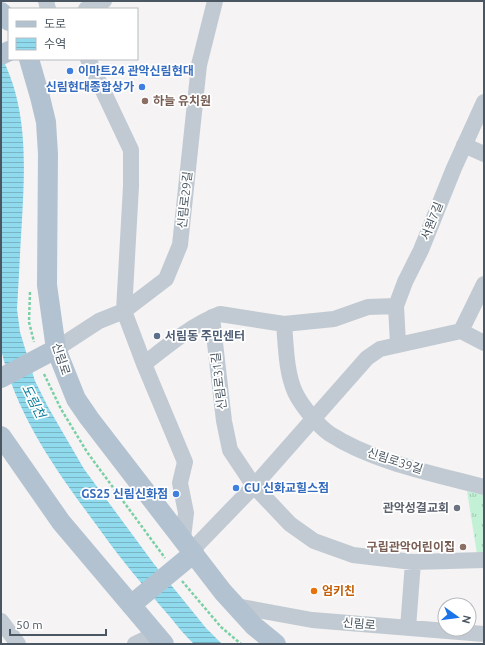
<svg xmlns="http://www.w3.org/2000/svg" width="485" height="645" font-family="Ubuntu,'Noto Sans KR',sans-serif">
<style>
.park{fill:url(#park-tufts)}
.water{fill:url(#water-rules)}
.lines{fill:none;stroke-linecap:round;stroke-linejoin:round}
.path{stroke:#7ad0a6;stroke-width:2.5;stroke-dasharray:3 2;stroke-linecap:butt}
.minor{stroke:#c1cad2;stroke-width:16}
.major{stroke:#b3c2d1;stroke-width:20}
.major-bridge{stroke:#b3c2d1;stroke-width:20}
.shop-dot{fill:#3f7fe0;stroke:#fff;stroke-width:1.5}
.education-dot{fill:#8d6e63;stroke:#fff;stroke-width:1.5}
.service-dot{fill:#5c6f8a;stroke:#fff;stroke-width:1.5}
.worship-dot{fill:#6b7280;stroke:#fff;stroke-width:1.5}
.food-dot{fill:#e8710a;stroke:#fff;stroke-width:1.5}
.labels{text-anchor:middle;stroke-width:3.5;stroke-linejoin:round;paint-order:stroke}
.shop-label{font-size:12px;font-weight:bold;fill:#366cbe;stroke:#fff;text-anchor:start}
.education-label{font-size:12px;font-weight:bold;fill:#785e54;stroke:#fff;text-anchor:start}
.street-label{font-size:12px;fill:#4a5661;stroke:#fff}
.service-label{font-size:12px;font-weight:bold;fill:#4e5e75;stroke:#fff;text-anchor:start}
.worship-label{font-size:12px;font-weight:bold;fill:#5b616d;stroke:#fff;text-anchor:end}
.food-label{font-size:12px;font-weight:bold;fill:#c56008;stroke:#fff;text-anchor:start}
.water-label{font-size:13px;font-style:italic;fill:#0c7c9b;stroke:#fff}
</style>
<defs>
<pattern id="park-tufts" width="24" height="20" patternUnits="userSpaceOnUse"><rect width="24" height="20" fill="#c3f1d5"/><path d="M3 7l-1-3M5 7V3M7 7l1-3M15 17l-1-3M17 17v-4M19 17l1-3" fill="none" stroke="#a0c6b0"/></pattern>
<pattern id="water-rules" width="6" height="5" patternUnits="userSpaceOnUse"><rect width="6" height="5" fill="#90daee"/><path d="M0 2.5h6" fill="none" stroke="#78b4c4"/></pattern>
</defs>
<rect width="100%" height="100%" fill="#f5f3f3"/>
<path class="park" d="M467,491L484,495V553L477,554Z"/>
<path class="water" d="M1,56C28,107 25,165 22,220C20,250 19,279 17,309L20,332L35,381L48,407L84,469L154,564L206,628L222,644H194C183,634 174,621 164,610C143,585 122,561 103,534C61,477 17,419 1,349Z"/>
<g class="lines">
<path class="path" d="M30,292L29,322L34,342
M44,374L61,409L87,452L165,558
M182,581L221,627L241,644"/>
<path class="minor" d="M46,1L48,9
M86,9L104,1
M88,59L131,150V186L124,311L144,364L185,462L180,483L186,513L183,538
M464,145L484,154
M212,317L224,421L230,450L254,486L290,524L314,541L353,555L413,562L484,560
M284,324C286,346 286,372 295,392C301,405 318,426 330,434C373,462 435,474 484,487
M461,331L484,284
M398,344L396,306L405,282L421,250L454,168L484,102
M56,349L99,321L124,311L166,279L180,245L199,65L215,1
M144,364C168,345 192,325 220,314L284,324L334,319L368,307L396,306
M194,553L197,545L254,486L367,358L380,349L461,331L484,343
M236,606L312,620L484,634
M1,621L18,644
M408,628L413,562
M135,644L156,634"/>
<path class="major" d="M1,12L9,21
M1,55L9,51
M1,436L61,522L164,644"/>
<path class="major-bridge" d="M29,59L40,97L46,122L48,154L47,285L56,349L76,399L89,418L223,592L254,626L276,644
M1,378L56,349
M131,605L194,553"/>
</g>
<g class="shop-dot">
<circle cx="70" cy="71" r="4"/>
<circle cx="142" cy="87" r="4"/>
<circle cx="236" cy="488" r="4"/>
<circle cx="176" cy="494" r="4"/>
</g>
<g class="education-dot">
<circle cx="145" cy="101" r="4"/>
<circle cx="463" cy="547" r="4"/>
</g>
<circle class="service-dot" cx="157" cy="336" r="4"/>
<circle class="worship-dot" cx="457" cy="508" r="4"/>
<circle class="food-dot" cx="314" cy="591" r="4"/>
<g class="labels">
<g class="shop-label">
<text x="78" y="75">이마트24 관악신림현대</text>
<text x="134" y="91" text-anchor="end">신림현대종합상가</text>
<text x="244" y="492">CU 신화교힐스점</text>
<text x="168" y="498" text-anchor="end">GS25 신림신화점</text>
</g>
<g class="education-label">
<text x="153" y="105">하늘 유치원</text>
<text x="455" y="551" text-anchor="end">구립관악어린이집</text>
</g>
<g class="street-label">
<text transform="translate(185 200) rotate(-84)" y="4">신림로29길</text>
<text transform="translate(432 221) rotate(-68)" y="4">서원7길</text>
<text transform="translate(61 359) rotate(72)" y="4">신림로</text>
<text transform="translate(219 381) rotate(-97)" y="4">신림로31길</text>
<text transform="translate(395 461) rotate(18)" y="4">신림로39길</text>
<text transform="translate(359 624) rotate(5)" y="4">신림로</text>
</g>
<g class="service-label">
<text x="165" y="340">서림동 주민센터</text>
</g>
<g class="worship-label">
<text x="449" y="512">관악성결교회</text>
</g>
<g class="food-label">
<text x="322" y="595">엄키친</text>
</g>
<g class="water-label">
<text transform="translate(34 401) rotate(63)" y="5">도림천</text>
</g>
</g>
<rect width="485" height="645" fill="none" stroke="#4a5661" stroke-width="4"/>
<rect x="8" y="8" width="130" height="52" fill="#ffffff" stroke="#b7bbc0"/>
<rect x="16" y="21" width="20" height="6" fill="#b3c2d1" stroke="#b7bbc0"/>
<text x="44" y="28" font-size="12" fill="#4a5661">도로</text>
<rect x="16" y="38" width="20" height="12" fill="url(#water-rules)" stroke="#b7bbc0"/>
<text x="44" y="48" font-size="12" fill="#4a5661">수역</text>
<g transform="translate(457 617) rotate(104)"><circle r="19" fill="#ffffff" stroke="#b7bbc0"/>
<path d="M0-3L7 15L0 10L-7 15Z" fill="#1a73e8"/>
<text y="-6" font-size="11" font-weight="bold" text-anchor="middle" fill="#4a5661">N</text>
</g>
<path d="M10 629v6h96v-6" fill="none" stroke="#4a5661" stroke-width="2"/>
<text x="16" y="629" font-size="12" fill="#4a5661" stroke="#ffffff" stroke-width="3" paint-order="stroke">50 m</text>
</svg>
